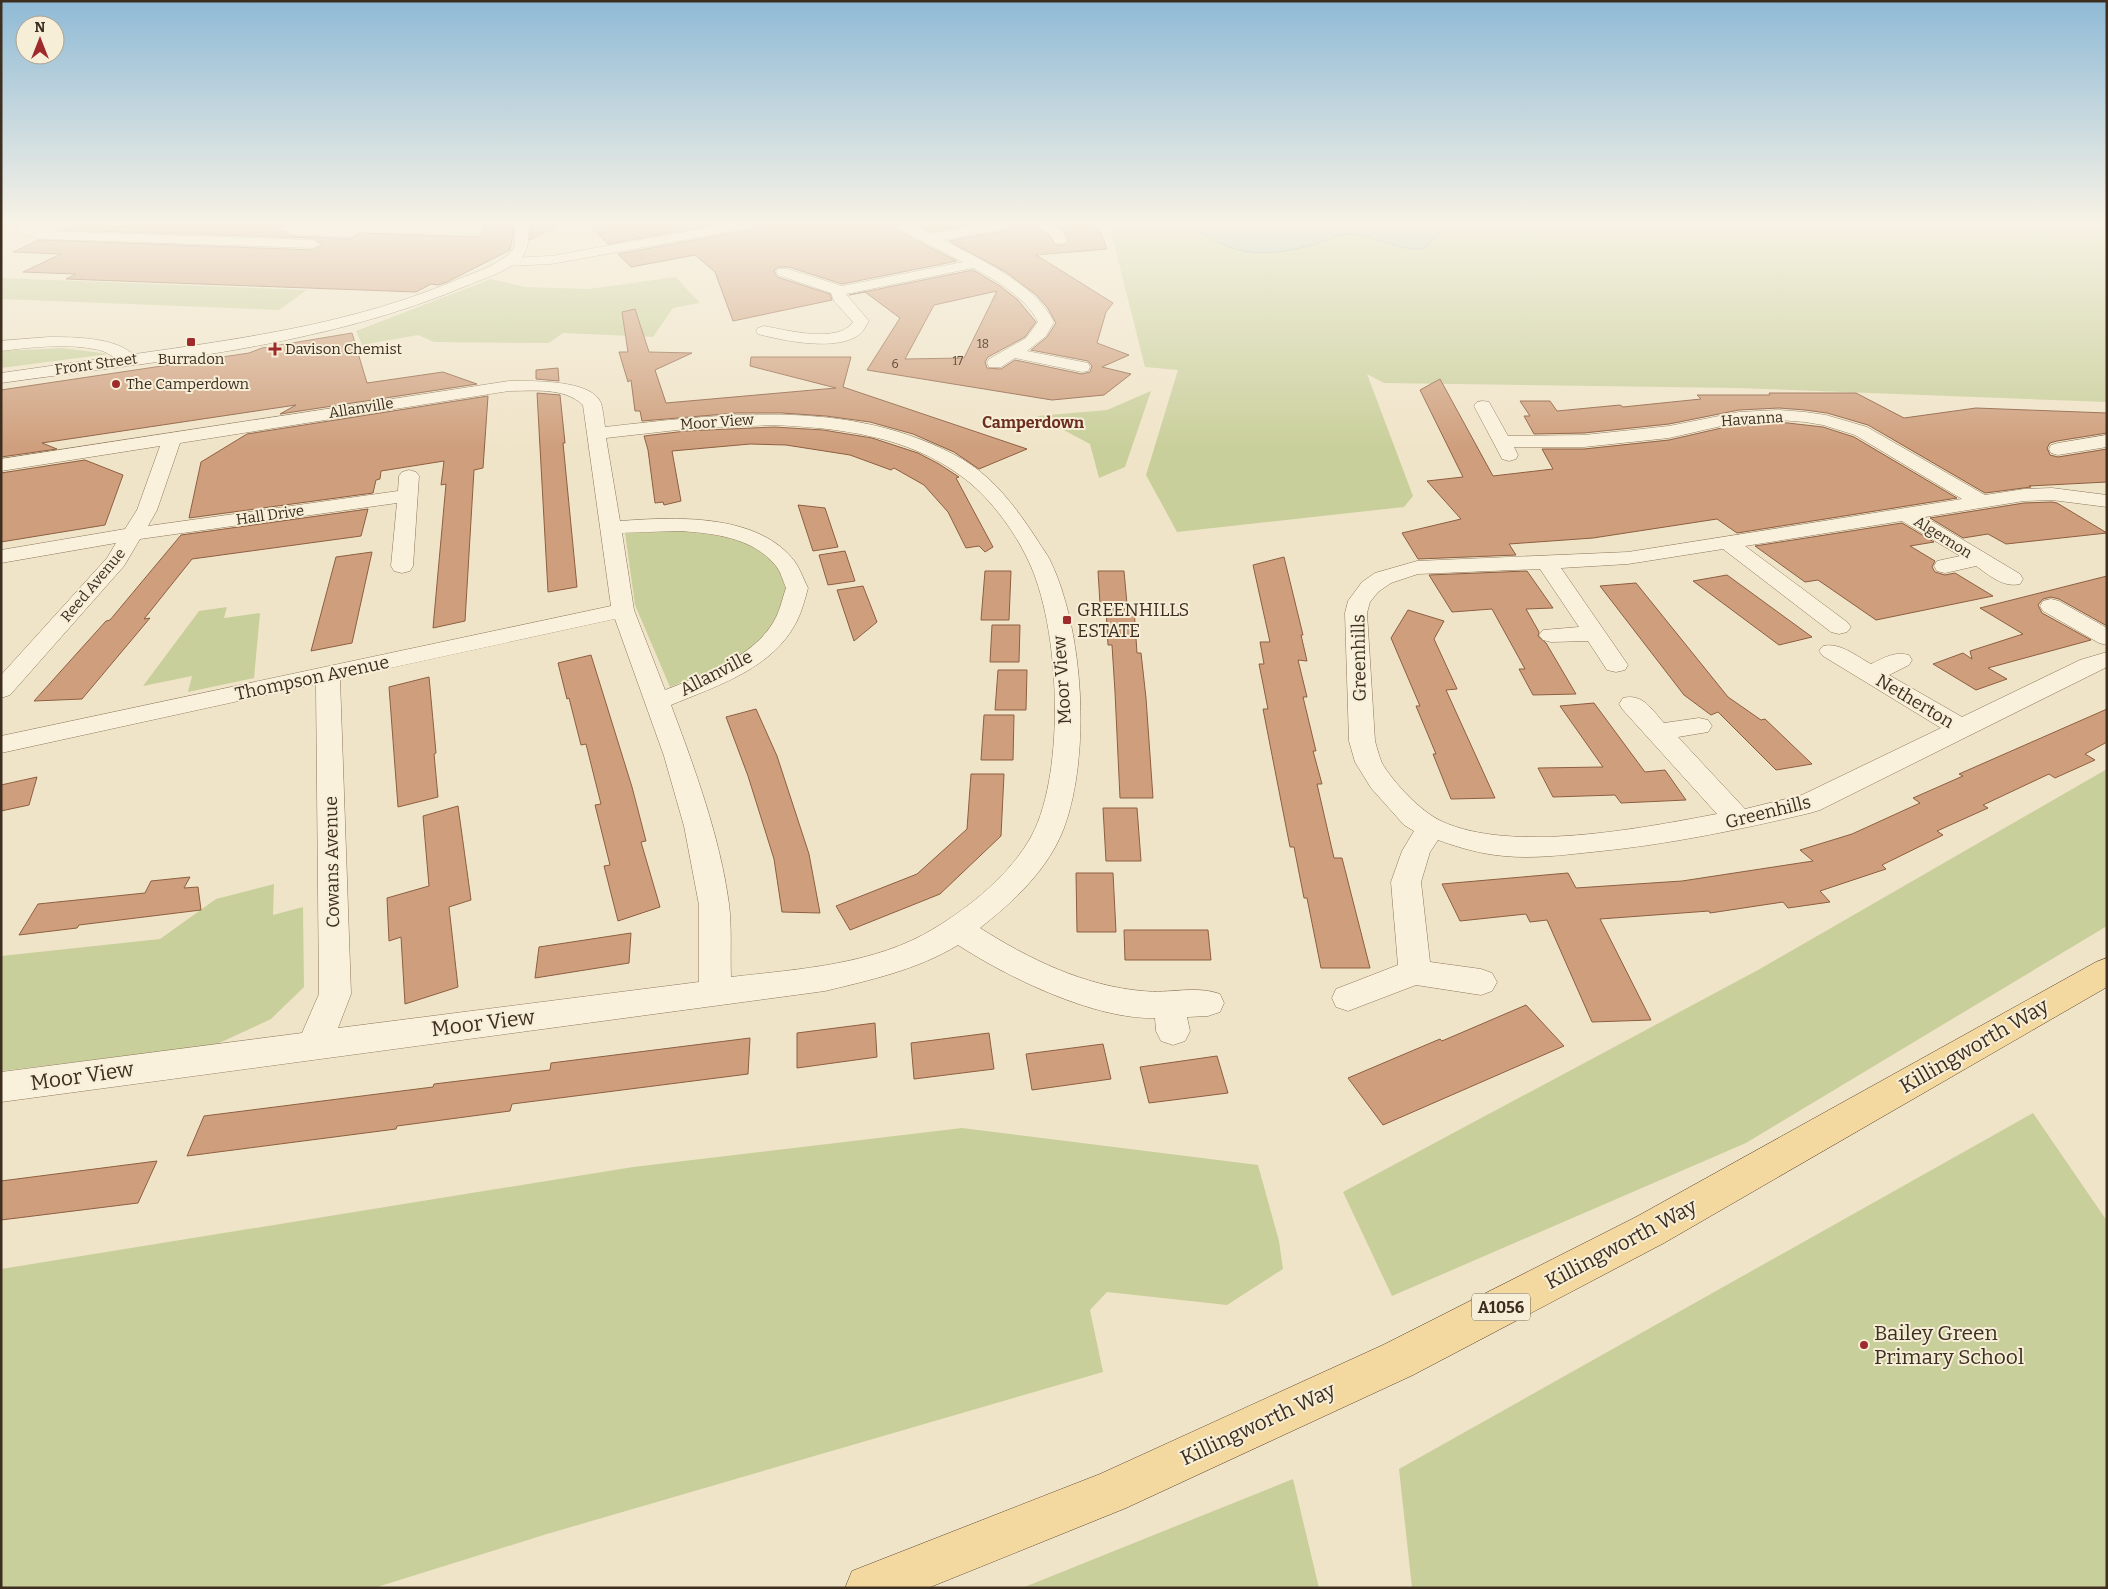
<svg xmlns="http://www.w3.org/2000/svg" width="2108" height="1589" font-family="Bitter,serif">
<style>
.green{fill:#c9cf9b}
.water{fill:#a9c4bc;stroke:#6f938a}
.building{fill:#cf9f7d;stroke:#8d5f41;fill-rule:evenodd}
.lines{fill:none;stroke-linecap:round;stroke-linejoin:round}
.street-casing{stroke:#8d765c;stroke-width:1}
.secondary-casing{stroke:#6f573f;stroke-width:1}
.primary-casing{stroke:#5b4430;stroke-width:1}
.street{fill:#faf1dc;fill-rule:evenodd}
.secondary{fill:#faf1dc;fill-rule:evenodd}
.primary{fill:#f3d9a0;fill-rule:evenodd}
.poi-dot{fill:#9e2a2b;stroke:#f7eed8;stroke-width:2}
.labels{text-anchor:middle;stroke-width:4;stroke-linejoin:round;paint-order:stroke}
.far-number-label{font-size:12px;fill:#624a37}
.far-poi-label{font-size:15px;fill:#3d2e20;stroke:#f7eed8;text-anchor:start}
.far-street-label{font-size:15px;fill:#3d2e20;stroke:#f7eed8}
.far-quarter-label{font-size:16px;font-weight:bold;fill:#6b2e1e;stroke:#f7eed8}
.shield{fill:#f7eed8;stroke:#756857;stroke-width:1}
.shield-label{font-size:16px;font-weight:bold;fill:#3d2e20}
.poi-label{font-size:18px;fill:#3d2e20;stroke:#f7eed8;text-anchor:start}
.street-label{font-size:18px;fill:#3d2e20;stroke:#f7eed8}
.near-street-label{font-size:21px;fill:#3d2e20;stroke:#f7eed8}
.near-poi-label{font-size:21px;fill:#3d2e20;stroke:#f7eed8;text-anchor:start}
</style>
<rect width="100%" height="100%" fill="#f0e4c8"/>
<path class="green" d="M1109,224H2107V402L1738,388L1384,383L1367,374L1413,496L1404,507L1177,532L1146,475L1178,370L1145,367Z
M676,277L700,303L673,308L653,337L563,333L549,343L434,342L418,335L362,345L356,331L491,279L525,287L589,289Z
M1,278L307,290L279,310L1,299Z
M63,348L109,354L1,368V351Z
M1151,391L1125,467L1099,478L1090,444L1037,416L1107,410Z
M666,530C699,534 753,534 775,563C780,570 783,581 786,588C783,599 781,612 776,622C758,657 704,672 670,687L635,605L625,533Z
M227,607L224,618L260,613L254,678L188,692L192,676L143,686L199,611Z
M2107,769V926L1746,1143L1392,1296L1343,1192L1758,970Z
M274,884L273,915L303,907L304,987L271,1019L215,1045L1,1071V956L160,939L216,899Z
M2033,1113L2107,1221V1588H1412L1399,1469Z
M962,1128L1258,1165L1279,1241L1283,1269L1227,1305L1107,1292L1090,1310L1103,1372L547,1534L374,1588H1V1269L633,1167Z
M1293,1479L1319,1588H1022Z"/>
<path class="water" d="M1186,224H1448L1441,233L1423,249C1397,251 1374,235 1349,234C1337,234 1324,242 1312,245C1255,260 1235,254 1186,224Z"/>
<path class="building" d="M74,224H289L278,230L286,231L290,236L351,239L360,233L479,237L484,226L513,224V235L510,250L447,282L438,285L431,284L416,292L66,279L76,274L23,272L61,254L13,252L39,240L313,250L322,245L313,238L62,230Z
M531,224H562L530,240Z
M588,224H717L608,244Z
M759,224H891L894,229L957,261L842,284L789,267H778L774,271L777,277L830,294L832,300L733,321L715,272L695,255L631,267L618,254L750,230Z
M915,224H975L932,232Z
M1017,224H1032L1049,236L1055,245H1065L1069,239L1062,229L1054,224H1091L1099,228L1107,249L1036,255L1113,303L1106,312L1097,343L1129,355L1102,367L1131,374L1104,395L1052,400L867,370L900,318L865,292L849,295L973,270L1000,286L1017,299L1036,322L1025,337L988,357L985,362L987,368L1001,369L1015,360L1082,374L1090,372L1092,366L1088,361L1031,350L1047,337L1056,323L1047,307L1035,294L1006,272L949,241L1008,230ZM997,291L964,358L905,359L934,305Z
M635,309L649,352L692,353L655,370L666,403L836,388L750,366L751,357H851L843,387L1027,449L979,469L954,452L913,434L870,422L826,416L782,413H737L642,421L640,411H635L631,380L628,382L619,352H628L622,312Z
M352,333L367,383L443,372L477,384L280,414L296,405L42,443L57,449L1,457V390L249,353L262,348Z
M558,368L559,381L536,379V370Z
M1440,379L1493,476L1553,469L1542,449H1584L1669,440L1739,424L1779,422L1823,427L1854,437L1957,498L1737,533L1717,519L1593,538L1509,544L1516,555L1418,559L1402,533L1461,519L1427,481L1463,477L1420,390Z
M537,393L560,395L565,443H563L577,587L548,592Z
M1769,393H1856L1904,418L1976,408L2107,413V433L2057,441L2050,443L2047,448L2050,455L2058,457L2107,449V482L2029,486L2031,487L1985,493L1868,425L1827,413L1805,410L1779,408L1739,410L1669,424L1584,433L1534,434L1524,416H1530L1520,401H1550L1557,411L1620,405L1623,407L1701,399L1697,395H1770Z
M488,396L483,468L474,470L465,621L433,628L446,484L441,485L444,461L381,471L380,479L376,480L373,493L189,518L201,462L247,434Z
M774,427L823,430L872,438L918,453L939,464L959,477L956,478L993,547L985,552L979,546L966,548L948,512L924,485L894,468L891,470L850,455L786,445L750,444L672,451L681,501L664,505L663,502L655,503L648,450L644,436L686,431Z
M85,460L123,475L105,525L1,542V473Z
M2052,502L2057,503L2107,533L2006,544L1988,534L1963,538L1930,518L2024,503Z
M798,505L825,508L838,547L813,551Z
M368,509L361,536L192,559L144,619L150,618L82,699L34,701L106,621L110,620L181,535Z
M1902,523L1934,542L1910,546L1935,561L1932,567L1935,572L1945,575L1955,573L1993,596L1876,620L1818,580L1805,582L1755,546Z
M845,551L855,581L828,585L819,555Z
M372,552L352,643L311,651L336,557Z
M1284,557L1303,635H1301L1307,661L1298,660L1307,697H1303L1316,751H1313L1322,784H1317L1334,858H1342L1370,968H1321L1307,898H1304L1294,847H1290L1263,709H1268L1259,664H1264L1260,642H1270L1253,565Z
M985,571H1011L1009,620H981Z
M1098,571H1124L1127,604H1100Z
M1527,571L1553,608L1526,609L1539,632L1538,636L1546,643L1576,694L1533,695L1519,669H1525L1492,609L1452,612L1429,575Z
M1727,575L1812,637L1779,645L1693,581Z
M2107,576V626L2059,599L2051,597L2043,599L2038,605L2042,613L2091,640L1988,668L2007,679L1976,690L1933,664L1963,653L1972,659L1970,651L2023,634L1980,608Z
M1636,583L1728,697L1761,720L1765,719L1812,764L1776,770L1718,712L1711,715L1684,695L1600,586Z
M863,586L877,622L854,641L837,590Z
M1106,609H1134L1137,653H1141L1146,698L1153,798H1120L1115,692L1112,645H1108Z
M1408,610L1444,621L1434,639L1457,689L1446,690L1495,798L1451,799L1433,754H1436L1416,706H1420L1391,638Z
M992,625H1020L1019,662H990Z
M591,655L632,787L646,841L641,842L660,907L618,921L604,866L610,865L595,805L601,804L586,744L581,745L569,698L567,699L558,663Z
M998,670H1027L1026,710H995Z
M429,677L436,753L434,754L438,797L398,807L389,687Z
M1594,703L1645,772L1665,770L1686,800L1621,803L1615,795L1553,797L1538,768L1603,767L1560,706Z
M756,709L777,756L809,854L820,913L782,912L774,859L748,776L726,717Z
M2107,709V742L2085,754L2095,760L2055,778L2049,774L1983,805L1988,808L1937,831L1943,835L1882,865L1886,869L1820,891L1830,902L1788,908L1783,902L1710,913L1709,911L1600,919L1651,1020L1592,1022L1547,920L1530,922L1526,914L1460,921L1442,884L1568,873L1576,888L1682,881L1813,861L1800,850L1852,834L1920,803L1913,798L1963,776L1959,774Z
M984,715H1014L1013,760H981Z
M971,774H1004L1001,836L940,894L850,930L836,906L917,874L967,829Z
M37,777L29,805L1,811V785Z
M458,806L471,900L449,907L458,987L405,1004L401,937L389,941L387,898L429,886L423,816Z
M1103,808H1137L1141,861H1106Z
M1076,873H1113L1116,932H1077Z
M190,877L184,888L198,887L201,910L79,925L77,928L19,935L38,904L145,893L151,881Z
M1124,930H1208L1211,960H1125Z
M631,933L629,963L535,978L539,947Z
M1526,1005L1564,1046L1383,1125L1348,1078L1440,1039L1442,1041Z
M875,1023L877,1057L797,1068V1033Z
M989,1033L994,1069L914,1079L911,1043Z
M750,1038L748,1074L512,1104L510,1111L397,1126L396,1129L187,1156L204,1116L433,1087L434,1084L550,1070L551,1063Z
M1103,1044L1111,1079L1032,1090L1026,1054Z
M1217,1056L1228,1093L1149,1103L1140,1067Z
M157,1161L138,1203L1,1220V1181Z"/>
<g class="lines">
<defs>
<path id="street" d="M22,224H39L33,229L43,231L313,240L320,244L313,248L43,239L20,234L18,231Z
M728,224H757L750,228L551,264L507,266L502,265L500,262L502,259L507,258L551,256Z
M893,224H911L932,234L986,224H1015L1008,228L943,240C980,259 1034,283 1054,322L1046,336L1027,351L1088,363L1090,367L1088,371L1082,372L1015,358L1001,367H989L987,363L989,359L1026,338L1038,322C1026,297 997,281 973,268L846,294L869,321C866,325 864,331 860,334C838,352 784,341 758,334L756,331L758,328L764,326C787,330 838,344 853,322L834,301L831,293L778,275L776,272L778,269H788L842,286L963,262L895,227Z
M1034,224C1052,224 1058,224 1067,240L1065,243H1055L1050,235Z
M295,227L351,229L358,233L351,237L290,234L288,231Z
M49,337C74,337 122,337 137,359L135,363C122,366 112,353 99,350C68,343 33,347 1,351V341Z
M509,381C530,381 592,379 601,403C603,410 604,419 605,427C720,414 846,398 953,454C991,473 1015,506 1038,541C1042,548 1047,554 1050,560C1084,630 1091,755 1064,828C1048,870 1014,901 980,928C1029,959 1084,986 1143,991C1169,994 1195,985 1220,994L1224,1003L1220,1012L1208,1016L1187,1017L1190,1031L1185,1041L1173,1045L1161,1041L1156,1031L1155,1018C1095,1020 1007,977 958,945C917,970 870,980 825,991L1,1102V1072L302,1033L319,994L316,684L1,753V736L611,606L583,405C564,387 533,391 509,391L180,443L157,510L148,526L398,491L399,476L402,472L409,470L416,472L419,476L413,566L410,571L402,573L394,571L391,566L397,503L140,539L124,566L10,695L1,698V675L107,558L116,543L1,563V550L125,529L137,510L160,446L1,471V459ZM774,425C839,428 908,436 961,476C988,495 1014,530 1028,560C1060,625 1066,770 1032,835C1011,874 971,906 935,928C875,965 799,969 731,977C730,954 732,928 729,904C720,837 695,769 671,705C716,686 773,669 797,621C802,611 805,599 808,588C803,578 799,566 792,558C754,513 673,517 620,521L606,438L686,429ZM678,531C712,533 753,537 776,566C781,572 783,581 786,588C782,599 780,611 774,621C753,658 702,675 665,690L634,610L622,533ZM615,619L664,756L684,826L699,905V982L338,1028L351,994L340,679Z
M1483,401L1489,402L1508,436L1584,435L1669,426L1739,412L1779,410L1805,412L1826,415L1867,427L1985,495L2024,489L2052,488L2107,495V507L2052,500L2024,501L1925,517L2020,574L2023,579L2020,584C2003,588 1989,575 1976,566L1945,573L1937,571L1934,566L1937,561L1960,556L1902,521L1745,546L1847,622L1851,627L1847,632L1839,634L1831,632L1723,549L1628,564L1561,568L1628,665L1625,670L1616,672L1607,670L1588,641L1551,642L1543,640L1539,635L1543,630L1579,627L1540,569L1418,574L1391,583L1378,592L1370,602L1367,613L1375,741C1377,748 1379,756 1382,763C1393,782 1420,811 1441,821C1512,854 1642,828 1717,814L1623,710L1619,704L1623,698C1643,693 1652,710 1664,723L1699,718L1708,720L1712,726L1708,732L1678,737L1745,809L1802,795L1941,728L1823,656L1819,651L1823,646C1840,642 1856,656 1871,664C1884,658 1894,651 1909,655L1912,660L1909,665L1889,675L1962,717L2080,660L2107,652V667L1820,810L1810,813C1738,830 1666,845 1592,852C1563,855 1534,859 1504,856C1481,854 1460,848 1438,840L1430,852L1421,882L1430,962L1481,969L1492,973L1497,982L1492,991L1481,995L1416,985L1348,1011L1336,1007L1332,998L1336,989L1398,965L1391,882L1402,851L1414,831L1404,825L1371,788L1355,762L1349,741L1345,613L1348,601L1362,582L1375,573L1417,561L1628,552L1962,499L1855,435L1823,425L1805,422L1779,420L1739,422L1669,438L1584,447H1514L1518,455L1516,459L1509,461L1502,459L1500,455L1474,406L1477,402Z
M2107,435V447L2058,455L2051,453L2049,449L2051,445L2058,443Z
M2051,599L2059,601L2107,628V645L2099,643L2043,611L2040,606L2043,601Z"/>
<path id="secondary" d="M515,224H529C528,235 530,248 522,257C508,272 484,278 466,286C319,348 157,361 1,383V373C57,365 114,357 170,349C265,335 359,320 449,283C469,274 493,268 510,253C517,246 515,233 515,224Z"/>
<path id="primary" d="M2107,958V987L1664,1243L1413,1375L1126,1508L928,1588H845L852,1571L1100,1474L1383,1345L1636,1217L2096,962Z"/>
</defs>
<use href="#street" class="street-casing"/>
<use href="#secondary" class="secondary-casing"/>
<use href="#primary" class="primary-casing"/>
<use href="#street" class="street"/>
<use href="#secondary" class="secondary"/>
<use href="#primary" class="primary"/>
</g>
<linearGradient id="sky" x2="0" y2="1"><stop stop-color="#8fbad6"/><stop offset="0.5" stop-color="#f8f3e6"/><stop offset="1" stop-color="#f8f3e6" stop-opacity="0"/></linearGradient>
<rect width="2108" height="447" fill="url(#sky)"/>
<g class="poi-dot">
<rect x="186" y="337" width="10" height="10" rx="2.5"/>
<path d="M272.5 341.5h5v5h5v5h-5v5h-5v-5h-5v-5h5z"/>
<circle cx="116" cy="384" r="5"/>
<rect x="1062" y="615" width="10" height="10" rx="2.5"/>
<circle cx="1864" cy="1345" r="5"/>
</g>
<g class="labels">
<g class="far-number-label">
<text x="983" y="348">18</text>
<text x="958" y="365">17</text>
<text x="895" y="368">6</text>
</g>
<g class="far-poi-label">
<text x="285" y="354">Davison Chemist</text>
<text x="191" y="364" text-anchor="middle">Burradon</text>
<text x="126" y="389">The Camperdown</text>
</g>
<g class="far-street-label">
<text transform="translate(96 364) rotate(-8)" y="5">Front Street</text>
<text transform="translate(361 408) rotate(-9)" y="5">Allanville</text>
<text transform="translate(1752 419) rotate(-4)" y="5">Havanna</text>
<text transform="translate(717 422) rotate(-4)" y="5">Moor View</text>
<text transform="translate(270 515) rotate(-8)" y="5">Hall Drive</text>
<text transform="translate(1943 537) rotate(32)" y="5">Algernon</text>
<text transform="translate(93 585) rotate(-50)" y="5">Reed Avenue</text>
</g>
<g class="far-quarter-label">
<text x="1033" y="428">Camperdown</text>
</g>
<rect class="shield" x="1472" y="1293.5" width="58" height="27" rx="4"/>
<g class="shield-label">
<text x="1501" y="1313">A1056</text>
</g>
<g class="poi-label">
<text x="1077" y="616">GREENHILLS<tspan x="1077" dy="21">ESTATE</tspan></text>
</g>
<g class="street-label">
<text transform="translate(1359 658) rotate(-91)" y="6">Greenhills</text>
<text transform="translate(716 673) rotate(-27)" y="6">Allanville</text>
<text transform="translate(312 678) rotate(-12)" y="6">Thompson Avenue</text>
<text transform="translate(1062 680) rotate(-94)" y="6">Moor View</text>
<text transform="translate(1915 701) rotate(31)" y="6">Netherton</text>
<text transform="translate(1768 812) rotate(-14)" y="6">Greenhills</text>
<text transform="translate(332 862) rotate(-91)" y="6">Cowans Avenue</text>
</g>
<g class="near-street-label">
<text transform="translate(483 1023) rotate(-7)" y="7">Moor View</text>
<text transform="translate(1974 1046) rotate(-30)" y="7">Killingworth Way</text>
<text transform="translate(82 1076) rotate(-8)" y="7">Moor View</text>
<text transform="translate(1621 1244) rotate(-28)" y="7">Killingworth Way</text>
<text transform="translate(1258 1424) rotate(-25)" y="7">Killingworth Way</text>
</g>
<g class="near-poi-label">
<text x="1874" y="1340">Bailey Green<tspan x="1874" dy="24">Primary School</tspan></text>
</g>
</g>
<rect width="2108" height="1589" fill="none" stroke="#3d2e20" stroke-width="5"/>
<g transform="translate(40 40)"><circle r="24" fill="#f7eed8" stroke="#ada18e"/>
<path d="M0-4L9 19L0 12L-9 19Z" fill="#9e2a2b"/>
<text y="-8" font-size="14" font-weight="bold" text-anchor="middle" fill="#3d2e20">N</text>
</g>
</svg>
